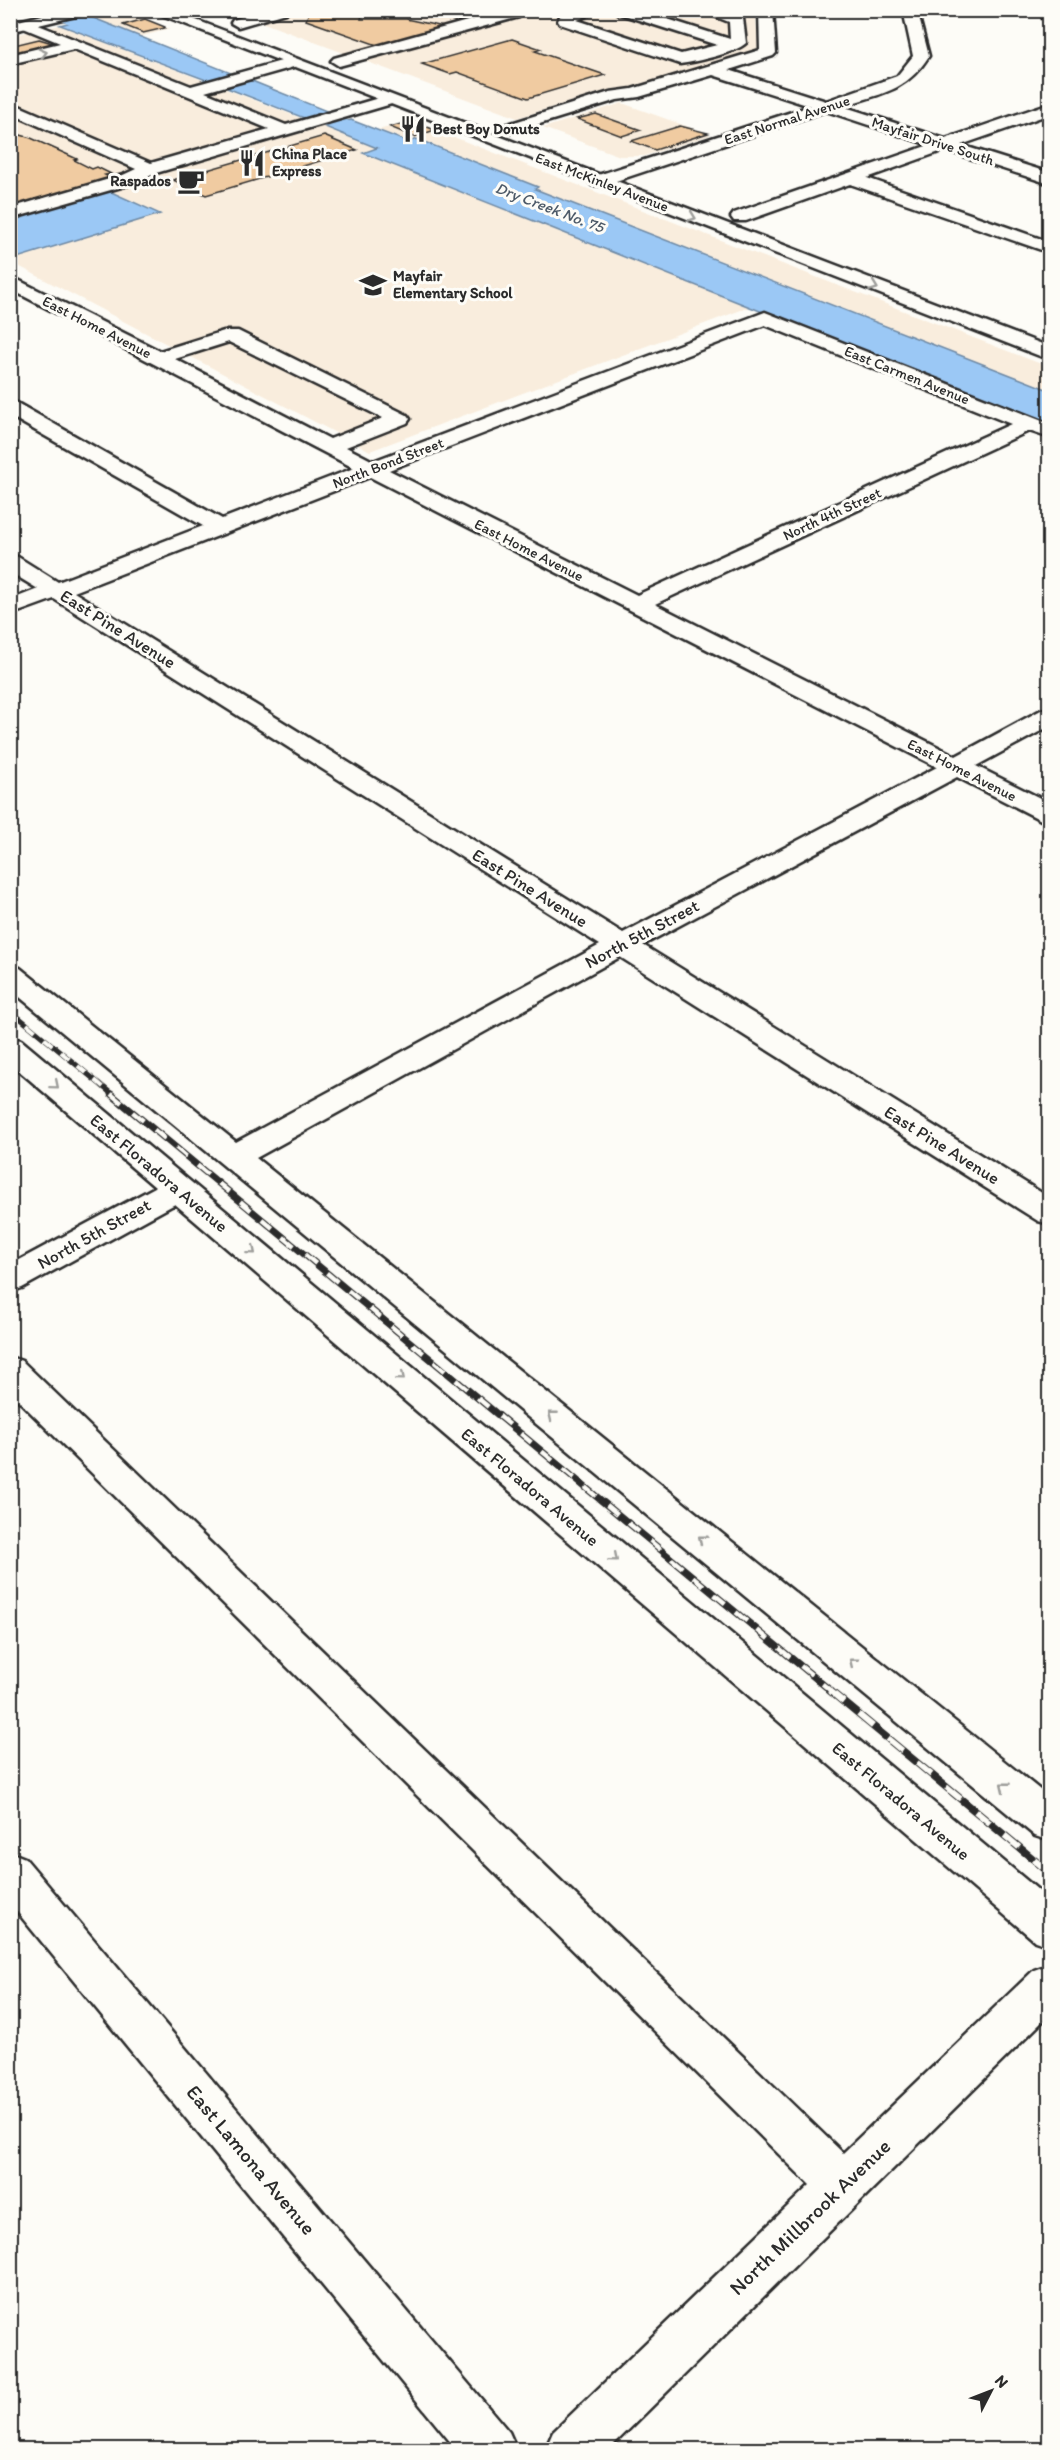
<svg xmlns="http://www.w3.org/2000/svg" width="1060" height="2460" font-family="Itim,sans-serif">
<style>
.built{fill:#f9eddd}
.water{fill:#9bc8f5;stroke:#6e89a4;stroke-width:1.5}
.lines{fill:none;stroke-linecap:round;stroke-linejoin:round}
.canal{fill:#9bc8f5;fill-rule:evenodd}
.building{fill:#f0cba1;stroke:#2b2b2b;stroke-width:1.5}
.minor-casing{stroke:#2b2b2b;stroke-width:5}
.major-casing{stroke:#2b2b2b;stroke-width:5}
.minor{fill:#fdfcf7;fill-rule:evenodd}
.major{fill:#fdfcf7;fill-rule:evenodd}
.rail-far2-casing{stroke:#2b2b2b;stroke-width:5}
.rail-far1-casing{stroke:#2b2b2b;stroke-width:7}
.rail-casing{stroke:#2b2b2b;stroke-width:8}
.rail-far2{stroke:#fdfcf7;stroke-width:4;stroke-dasharray:11;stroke-linecap:butt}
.rail-far1{stroke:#fdfcf7;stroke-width:4.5;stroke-dasharray:14;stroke-linecap:butt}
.rail{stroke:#fdfcf7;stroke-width:6;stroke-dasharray:19;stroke-linecap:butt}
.oneway{stroke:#9e9e9b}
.labels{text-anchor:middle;stroke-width:6;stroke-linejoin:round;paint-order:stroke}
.far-street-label{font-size:15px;fill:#2b2b2b;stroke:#fdfcf7}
.far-poi-label{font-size:15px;font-weight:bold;fill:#2b2b2b;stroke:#fdfcf7;text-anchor:start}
.far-water-label{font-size:16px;font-style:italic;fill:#4d5a68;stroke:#fdfcf7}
.street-label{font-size:18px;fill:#2b2b2b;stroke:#fdfcf7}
.near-street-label{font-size:21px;fill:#2b2b2b;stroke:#fdfcf7}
</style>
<rect width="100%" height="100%" fill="#fdfcf7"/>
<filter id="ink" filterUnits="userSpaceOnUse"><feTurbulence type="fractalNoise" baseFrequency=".0167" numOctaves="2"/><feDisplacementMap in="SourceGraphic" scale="12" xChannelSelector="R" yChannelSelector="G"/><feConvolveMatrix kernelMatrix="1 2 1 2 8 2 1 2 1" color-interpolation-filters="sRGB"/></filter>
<g filter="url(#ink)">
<path class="built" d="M232,11H755L759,51L632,88L613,89L517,118Z
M112,12H127L170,29L139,37L91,17Z
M60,25L378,148L364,153L749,307L370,451L11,262L10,36Z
M622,103L711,135L644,156H620L543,128Z
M412,121L1049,367V390L534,189L537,188L378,130Z"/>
<path class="water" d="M91,17L231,73L206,80L60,25Z
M252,81L329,112L304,118L227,88Z
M351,120L408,142L417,139L538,187L535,189L1049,390V426L363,153L377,148L325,127Z
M109,191L160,214L17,258L11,255L10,219Z"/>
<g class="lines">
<path class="canal" d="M42,10H68L397,140L400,144L397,148H383L45,14Z"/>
</g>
<path class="building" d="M310,10H408V12H363L361,19H406L444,27L377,45L306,20Z
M145,19L165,27V28L143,33L123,25Z
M39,39L59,45L10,57V46Z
M512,39L541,49L535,51L605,75L528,98L457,72L450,74L422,64Z
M596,114L641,130L622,136L577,119Z
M412,121L435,130L414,137L390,127Z
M680,126L708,133L655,150L631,141Z
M10,132L31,138L77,159L74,160L92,169L97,167L111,174L105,175L115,180L10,209Z
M324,136L357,150L206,195L173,180Z"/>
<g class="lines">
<defs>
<path id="minor" d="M264,10H288L286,13L238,27L231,23L233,20Z
M507,10H521L519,17L339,66L331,61L334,58Z
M577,10H601L577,20L681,54L717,45L617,13L615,10H639L730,39L729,22L699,10L728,13V10H742L746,43C736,53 695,62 680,64L560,24L558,21L560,16Z
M759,10H773L776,53L773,56L729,70L826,101L897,76L913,56L903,10H917L929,56C906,92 880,94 842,106L945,139L1050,103V114L961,145L1050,173V184L945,150L867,178L1050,242V253L850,184L746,221H734L731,217L734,213L929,145L826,111L604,185H592L589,181L592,177L810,106L713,75L639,97L617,100L517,131L511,133L503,128L505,125L610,92L632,89L760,50Z
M1041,10H1050V23L1043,19Z
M26,20L191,86L292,58L297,60L300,63L297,66L205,92L286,125L389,95L397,100L395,103L156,173L135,183L10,219V208L123,175L136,169L10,113V102L151,163L269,129L74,49L10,64V55L60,43L21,27L19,24Z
M10,276L160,351L224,331H238L407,415L410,419L407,423L346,447L373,461L765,312L1050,424V438L1029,431L655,604L956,756L1041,710L1050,708V726L976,766L1050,803V822L1041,820L957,777L643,945L1050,1198V1224L1038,1221L620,957L256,1158L1050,1798V1841L1035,1836L10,989V965L20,968L236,1142L600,945L54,599L10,615V600L38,589L10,572V555L18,557L58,582L203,526L10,416V401L17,403L222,519L354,468L10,289ZM765,325L1011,424L637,595L389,470ZM229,342L383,418L330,439L175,359ZM370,477L937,767L623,933L74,592Z
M10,1038L21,1040L1050,1900V1946L1035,1941L175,1204L22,1288L10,1292V1265L155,1187L10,1063Z
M10,1357L22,1361L843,2153L1034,1970L1050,1964V2014L608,2450H545L553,2432L810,2185L10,1392Z
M10,1852L25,1858L509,2432L517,2450H457L10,1903Z"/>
<path id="major" d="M63,10H90L88,13L10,32V23Z
M149,10H170L1050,347V360Z"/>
</defs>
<use href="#minor" class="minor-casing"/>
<use href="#major" class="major-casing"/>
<use href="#minor" class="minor"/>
<use href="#major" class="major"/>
<defs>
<path id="rail-far2" d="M10,1010L113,1095"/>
<path id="rail-far1" d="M111,1094L831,1691"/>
<path id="rail" d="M829,1690L1050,1873"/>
</defs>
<use href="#rail-far2" class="rail-far2-casing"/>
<use href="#rail-far1" class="rail-far1-casing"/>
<use href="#rail" class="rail-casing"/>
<use href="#rail-far2" class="rail-far2"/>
<use href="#rail-far1" class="rail-far1"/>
<use href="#rail" class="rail"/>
</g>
<defs><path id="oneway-chevron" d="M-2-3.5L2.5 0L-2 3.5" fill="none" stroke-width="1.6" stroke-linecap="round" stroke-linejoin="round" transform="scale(1.5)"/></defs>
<g class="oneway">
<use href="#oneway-chevron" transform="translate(43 53) rotate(-14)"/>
<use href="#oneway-chevron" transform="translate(692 217) rotate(21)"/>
<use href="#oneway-chevron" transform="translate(874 287) rotate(21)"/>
<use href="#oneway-chevron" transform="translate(55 1085) rotate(40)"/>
<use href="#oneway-chevron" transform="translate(252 1251) rotate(40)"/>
<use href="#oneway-chevron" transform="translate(401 1377) rotate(40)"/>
<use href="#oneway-chevron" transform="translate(552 1415) rotate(-141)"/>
<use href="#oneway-chevron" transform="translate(702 1539) rotate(-141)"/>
<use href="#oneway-chevron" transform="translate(614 1558) rotate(40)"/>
<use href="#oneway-chevron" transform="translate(853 1662) rotate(-141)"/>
<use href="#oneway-chevron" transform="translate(1004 1786) rotate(-141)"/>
</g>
</g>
<defs>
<symbol id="restaurant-bare" viewBox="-9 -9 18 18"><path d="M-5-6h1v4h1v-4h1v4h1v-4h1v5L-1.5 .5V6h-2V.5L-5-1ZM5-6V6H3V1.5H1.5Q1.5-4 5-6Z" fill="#2b2b2b" stroke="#fdfcf7" stroke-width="2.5" paint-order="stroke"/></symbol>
<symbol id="cafe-bare" viewBox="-9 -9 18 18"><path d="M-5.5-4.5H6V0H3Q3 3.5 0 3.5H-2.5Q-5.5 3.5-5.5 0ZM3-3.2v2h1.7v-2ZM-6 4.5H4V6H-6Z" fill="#2b2b2b" stroke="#fdfcf7" stroke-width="2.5" paint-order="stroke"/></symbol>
<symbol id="school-bare" viewBox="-9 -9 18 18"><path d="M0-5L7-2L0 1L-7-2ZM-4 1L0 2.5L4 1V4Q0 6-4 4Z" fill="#2b2b2b" stroke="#fdfcf7" stroke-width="2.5" paint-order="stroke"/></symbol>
</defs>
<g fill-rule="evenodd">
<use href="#restaurant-bare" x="394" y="110" width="38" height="38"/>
<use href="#restaurant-bare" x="233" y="144" width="38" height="38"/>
<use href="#cafe-bare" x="172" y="162" width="38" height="38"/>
<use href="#school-bare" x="354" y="266" width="38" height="38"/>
</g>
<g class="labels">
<g class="far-street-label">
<text transform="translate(787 120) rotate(-18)" y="5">East Normal Avenue</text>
<text transform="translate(933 141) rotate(18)" y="5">Mayfair Drive South</text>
<text transform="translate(602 182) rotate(21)" y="5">East McKinley Avenue</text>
<text transform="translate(97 327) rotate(27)" y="5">East Home Avenue</text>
<text transform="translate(907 375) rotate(22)" y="5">East Carmen Avenue</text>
<text transform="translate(388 463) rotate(-21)" y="5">North Bond Street</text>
<text transform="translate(832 514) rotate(-25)" y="5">North 4th Street</text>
<text transform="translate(529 550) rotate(27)" y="5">East Home Avenue</text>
<text transform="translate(962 770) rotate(27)" y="5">East Home Avenue</text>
</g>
<g class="far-poi-label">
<text x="433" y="134">Best Boy Donuts</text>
<text x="272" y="159">China Place<tspan x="272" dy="17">Express</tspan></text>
<text x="171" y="186" text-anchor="end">Raspados</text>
<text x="393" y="281">Mayfair<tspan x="393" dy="17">Elementary School</tspan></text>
</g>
<g class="far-water-label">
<text transform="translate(550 207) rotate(21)" y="6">Dry Creek No. 75</text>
</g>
<g class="street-label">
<text transform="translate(118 629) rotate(32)" y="6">East Pine Avenue</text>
<text transform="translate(530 888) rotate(32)" y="6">East Pine Avenue</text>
<text transform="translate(642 934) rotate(-28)" y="6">North 5th Street</text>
<text transform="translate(942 1145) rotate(32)" y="6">East Pine Avenue</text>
<text transform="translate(159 1173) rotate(40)" y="6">East Floradora Avenue</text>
<text transform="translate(94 1234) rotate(-29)" y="6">North 5th Street</text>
<text transform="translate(530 1487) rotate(40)" y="6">East Floradora Avenue</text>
<text transform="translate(901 1801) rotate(40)" y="6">East Floradora Avenue</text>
</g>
<g class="near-street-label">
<text transform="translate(251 2160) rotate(50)" y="7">East Lamona Avenue</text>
<text transform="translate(810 2217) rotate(-44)" y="7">North Millbrook Avenue</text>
</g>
</g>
<rect width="1060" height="2460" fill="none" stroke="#fdfcf7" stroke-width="36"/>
<rect x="18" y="18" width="1024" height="2424" fill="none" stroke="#2b2b2b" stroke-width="2" filter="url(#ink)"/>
<g transform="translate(991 2391) rotate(48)" stroke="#fdfcf7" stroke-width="4.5" paint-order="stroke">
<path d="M0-4.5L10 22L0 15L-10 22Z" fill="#2b2b2b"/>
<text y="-9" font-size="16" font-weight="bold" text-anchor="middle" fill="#2b2b2b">N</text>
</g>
</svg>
